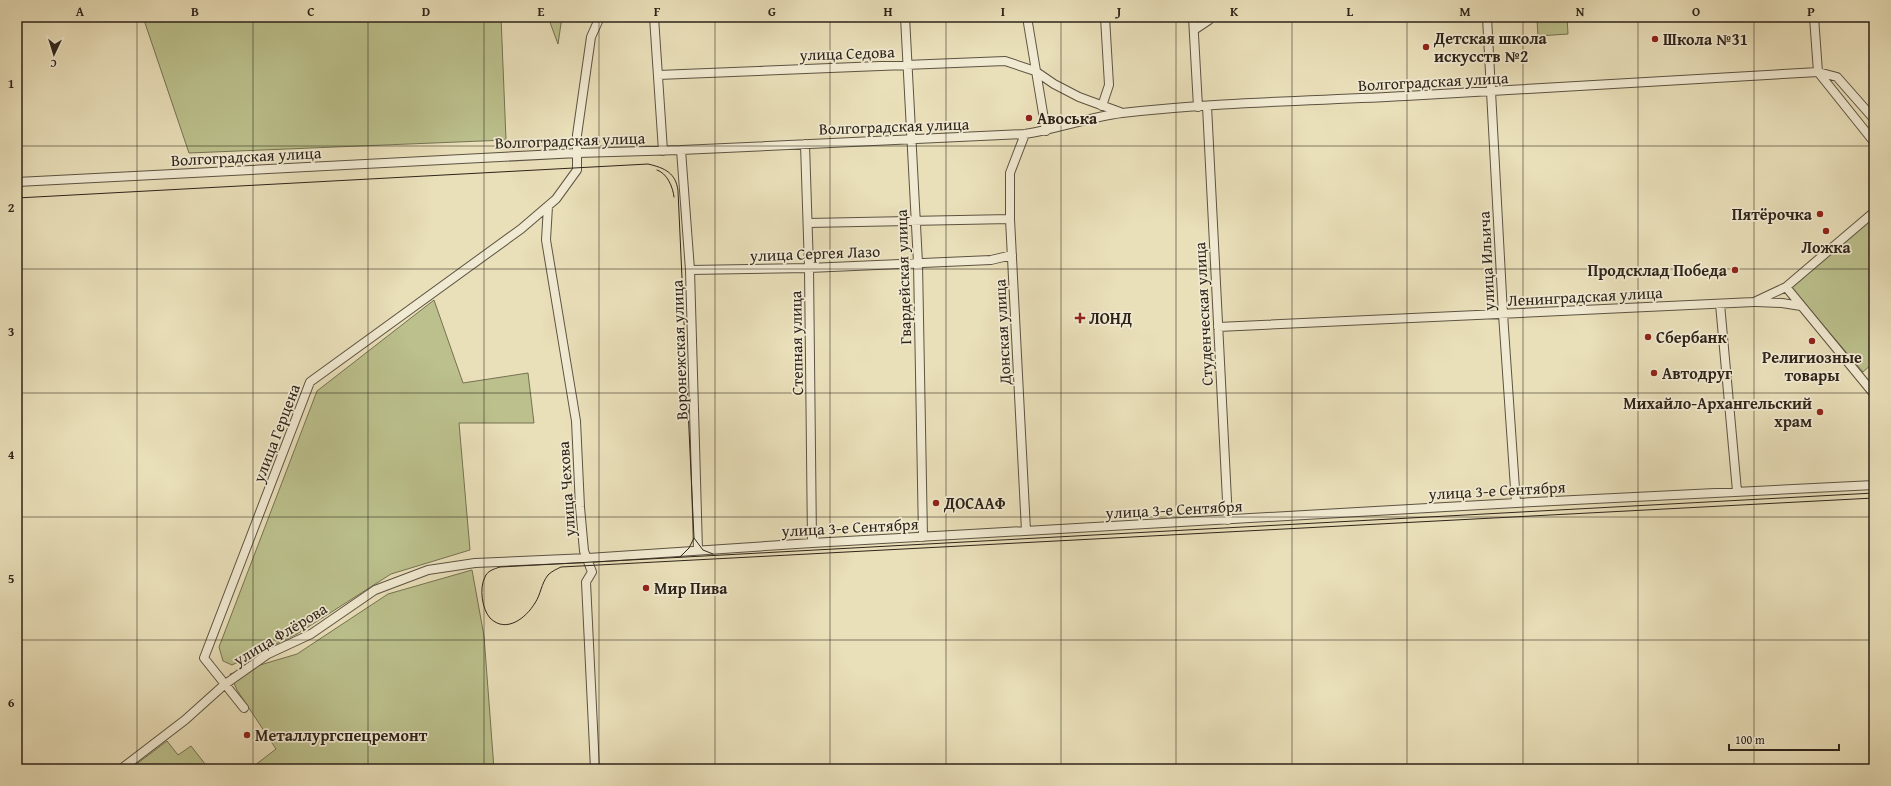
<svg xmlns="http://www.w3.org/2000/svg" width="1891" height="786" font-family="'Gentium Book Plus',serif">
<style>
.green{fill:#bbc08c;stroke:#747253}
.lines{fill:none;stroke-linecap:round;stroke-linejoin:round}
.minor-casing{stroke:#5d5342;stroke-width:10}
.minor{stroke:#f1ead2;stroke-width:8}
.tram{stroke:#2e241a;stroke-width:1}
.grid{fill:none;stroke:#2e241a;stroke-width:1;stroke-opacity:0.55}
.poi-dot{fill:#8f2418;stroke:#f1ead2;stroke-width:1.5}
.labels{text-anchor:middle;stroke-width:3.5;stroke-linejoin:round;paint-order:stroke}
.poi-label{font-size:16px;font-weight:bold;fill:#2e241a;stroke:#f1ead2;text-anchor:start}
.street-label{font-size:16px;fill:#2e241a;stroke:#f1ead2}
.neatline{fill:none;stroke:#2e241a;stroke-width:1.5}
.grid-label{font-size:13px;text-anchor:middle;font-weight:bold;fill:#2e241a}
</style>
<rect width="100%" height="100%" fill="#e9dfb9"/>
<filter id="stains"><feTurbulence type="fractalNoise" baseFrequency=".005" numOctaves="4"/><feColorMatrix values="0 0 0 0 .2 0 0 0 0 .09 0 0 0 0 .02 0 0 0 .5 -.17"/></filter>
<radialGradient id="worn" r=".72"><stop offset=".6" stop-color="#630" stop-opacity="0"/><stop offset="1" stop-color="#630" stop-opacity=".3"/></radialGradient>
<path class="green" d="M143,17H501L506,140L189,153Z
M548,17H562L558,44Z
M1614,17H1690L1615,21Z
M1567,18L1568,34L1538,36L1537,20Z
M1874,214V362L1863,372L1790,286Z
M434,300L463,383L528,373L534,423H459L470,550L391,574L297,634L232,665L223,661L219,647L317,391Z
M472,570L484,636L494,769H250L276,749L237,690L230,674L297,654L388,594Z
M167,741L178,755L191,746L209,769H130Z"/>
<g class="lines">
<defs>
<path id="minor" d="M654,17L663,151
M905,17L918,263L923,537
M1027,17L1046,131
M1193,17L1198,107
M1487,17L1503,314L1516,503
M1814,17L1818,72L1874,142
M1194,30L1209,20L1210,17
M658,75L1005,61L1035,71L1054,84L1079,97L1120,112
M1102,106L1109,85L1105,17
M1207,106L1228,520
M1025,134L1010,173V219L1026,531
M805,144L809,268L812,543
M681,150L690,270L698,550
M17,182L578,153L681,150L1025,134C1058,129 1089,117 1122,113C1216,102 1312,101 1406,96C1544,89 1681,80 1818,72L1837,77L1874,119
M548,206L546,240L576,421L580,507L584,551L592,572L586,582L595,769
M808,223L1010,219
M690,270L809,268L991,260L1012,255
M1786,287L1874,394
M1756,302L1782,303L1801,306
M1720,304L1737,491
M1218,327L1754,302L1786,287L1874,212
M244,708L204,658L310,382L521,229L556,199L577,170V135L591,37L600,17
M121,769L185,720L224,685L268,654L311,634L375,590L428,570L475,563L588,558L812,543L1516,503L1874,485"/>
</defs>
<use href="#minor" class="minor-casing"/>
<use href="#minor" class="minor"/>
<path class="tram" d="M657,170C667,173 673,187 674,197
M17,198L648,164C665,168 676,173 678,191L694,538L689,548L680,557
M1874,493L500,567C494,569 487,571 485,577C479,588 482,609 490,618C506,634 526,618 535,603C541,594 541,584 548,575C552,571 557,569 561,567L1874,498
M694,538L703,550L713,554"/>
</g>
<path class="grid" d="M137,17V769M253,17V769M368,17V769M484,17V769M599,17V769M715,17V769M830,17V769M946,17V769M1061,17V769M1176,17V769M1292,17V769M1407,17V769M1523,17V769M1638,17V769M1754,17V769M17,146H1874M17,269H1874M17,393H1874M17,517H1874M17,640H1874"/>
<g class="poi-dot">
<circle cx="1655" cy="39" r="4"/>
<circle cx="1426" cy="47" r="4"/>
<circle cx="1029" cy="118" r="4"/>
<circle cx="1820" cy="214" r="4"/>
<circle cx="1826" cy="231" r="4"/>
<circle cx="1735" cy="270" r="4"/>
<path d="M1078 312h4v4h4v4h-4v4h-4v-4h-4v-4h4z"/>
<circle cx="1648" cy="337" r="4"/>
<circle cx="1812" cy="341" r="4"/>
<circle cx="1654" cy="373" r="4"/>
<circle cx="1820" cy="412" r="4"/>
<circle cx="936" cy="503" r="4"/>
<circle cx="646" cy="588" r="4"/>
<circle cx="247" cy="735" r="4"/>
</g>
<g class="labels">
<g class="poi-label">
<text x="1434" y="44">Детская школа<tspan x="1434" dy="18">искусств №2</tspan></text>
<text x="1663" y="45">Школа №31</text>
<text x="1037" y="124">Авоська</text>
<text x="1812" y="220" text-anchor="end">Пятёрочка</text>
<text x="1826" y="253" text-anchor="middle">Ложка</text>
<text x="1727" y="276" text-anchor="end">Продсклад Победа</text>
<text x="1089" y="324">ЛОНД</text>
<text x="1656" y="343">Сбербанк</text>
<text x="1812" y="363" text-anchor="middle">Религиозные<tspan x="1812" dy="18">товары</tspan></text>
<text x="1662" y="379">Автодруг</text>
<text x="1812" y="409" text-anchor="end">Михайло-Архангельский<tspan x="1812" dy="18">храм</tspan></text>
<text x="944" y="509">ДОСААФ</text>
<text x="654" y="594">Мир Пива</text>
<text x="255" y="741">Металлургспецремонт</text>
</g>
<g class="street-label">
<text transform="translate(847 53) rotate(-2)" y="6">улица Седова</text>
<text transform="translate(1433 81) rotate(-3)" y="6">Волгоградская улица</text>
<text transform="translate(894 126) rotate(-2)" y="6">Волгоградская улица</text>
<text transform="translate(570 140) rotate(-2)" y="6">Волгоградская улица</text>
<text transform="translate(246 156) rotate(-3)" y="6">Волгоградская улица</text>
<text transform="translate(815 253) rotate(-2)" y="6">улица Сергея Лазо</text>
<text transform="translate(1486 261) rotate(-93)" y="6">улица Ильича</text>
<text transform="translate(903 277) rotate(-92)" y="6">Гвардейская улица</text>
<text transform="translate(1585 296) rotate(-3)" y="6">Ленинградская улица</text>
<text transform="translate(1203 314) rotate(-93)" y="6">Студенческая улица</text>
<text transform="translate(1002 332) rotate(-93)" y="6">Донская улица</text>
<text transform="translate(796 343) rotate(-91)" y="6">Степная улица</text>
<text transform="translate(679 350) rotate(-92)" y="6">Воронежская улица</text>
<text transform="translate(276 433) rotate(-69)" y="6">улица Герцена</text>
<text transform="translate(566 489) rotate(-94)" y="6">улица Чехова</text>
<text transform="translate(1497 490) rotate(-3)" y="6">улица 3-е Сентября</text>
<text transform="translate(1174 509) rotate(-3)" y="6">улица 3-е Сентября</text>
<text transform="translate(850 527) rotate(-3)" y="6">улица 3-е Сентября</text>
<text transform="translate(280 634) rotate(-31)" y="6">улица Флёрова</text>
</g>
</g>
<rect width="1891" height="786" fill="none" stroke="#e9dfb9" stroke-width="44"/>
<g transform="translate(54 54) rotate(184)" stroke="#f1ead2" stroke-width="3" paint-order="stroke">
<path d="M0-3L7 15L0 10L-7 15Z" fill="#2e241a"/>
<text y="-6" font-size="11" font-weight="bold" text-anchor="middle" fill="#2e241a">С</text>
</g>
<path d="M1729 744v6h110v-6" fill="none" stroke="#2e241a" stroke-width="2"/>
<text x="1735" y="744" font-size="12" fill="#2e241a" stroke="#f1ead2" stroke-width="3" paint-order="stroke">100 m</text>
<rect x="22" y="22" width="1847" height="742" class="neatline"/>
<g class="grid-label">
<text x="80" y="16">A</text>
<text x="195" y="16">B</text>
<text x="311" y="16">C</text>
<text x="426" y="16">D</text>
<text x="541" y="16">E</text>
<text x="657" y="16">F</text>
<text x="772" y="16">G</text>
<text x="888" y="16">H</text>
<text x="1003" y="16">I</text>
<text x="1119" y="16">J</text>
<text x="1234" y="16">K</text>
<text x="1350" y="16">L</text>
<text x="1465" y="16">M</text>
<text x="1580" y="16">N</text>
<text x="1696" y="16">O</text>
<text x="1811" y="16">P</text>
<text x="11" y="88">1</text>
<text x="11" y="212">2</text>
<text x="11" y="336">3</text>
<text x="11" y="459">4</text>
<text x="11" y="583">5</text>
<text x="11" y="707">6</text>
</g>
<rect width="100%" height="100%" filter="url(#stains)"/>
<rect width="100%" height="100%" fill="url(#worn)"/>
</svg>
